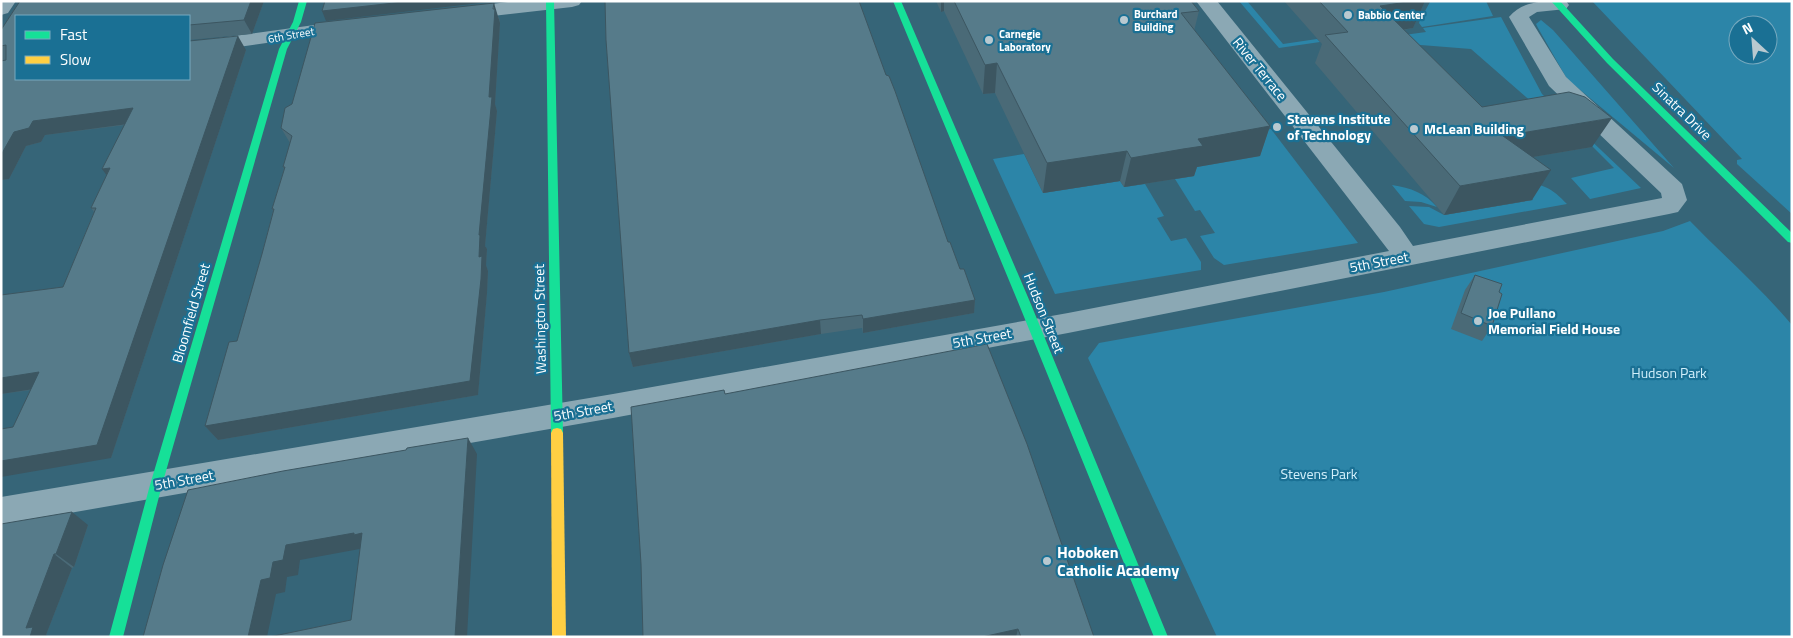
<svg xmlns="http://www.w3.org/2000/svg" width="1793" height="638" font-family="'Titillium Web',sans-serif">
<style>
.green{fill:#2c85a8;fill-rule:evenodd}
.lines{fill:none;stroke-linecap:round;stroke-linejoin:round}
.street{fill:#8ba8b4;fill-rule:evenodd}
.fast{fill:#16e098;fill-rule:evenodd}
.slow{fill:#ffcf43;fill-rule:evenodd}
.wall{fill:#4a6a77}
.shaded-wall{fill:#3c5661}
.building{fill:#567b8a;stroke:#3c5661}
.poi-dot{fill:#b9c9d0;stroke:#1a7094;stroke-width:2}
.labels{text-anchor:middle;stroke-width:4.5;stroke-linejoin:round;paint-order:stroke}
.far-poi-label{font-size:11px;font-weight:bold;fill:#fff;stroke:#1a7094;text-anchor:start}
.far-street-label{font-size:11px;fill:#fff;stroke:#1a7094}
.street-label{font-size:14px;fill:#fff;stroke:#1a7094}
.poi-label{font-size:14px;font-weight:bold;fill:#fff;stroke:#1a7094;text-anchor:start}
.park-label{font-size:14px;fill:#d2effb;stroke:#1a7094}
.near-poi-label{font-size:16px;font-weight:bold;fill:#fff;stroke:#1a7094;text-anchor:start}
</style>
<rect width="100%" height="100%" fill="#366578"/>
<path class="green" d="M1239,1H1247L1283,44L1317,39L1320,42L1279,48Z
M1434,1H1486L1493,16L1422,27L1419,23L1420,20L1430,2Z
M1592,1H1792V214L1737,164V160L1742,159ZM1738,25H1768V55H1738Z
M1501,17L1542,94L1641,188L1590,199L1571,178L1614,168L1592,146L1542,111L1471,49L1408,44L1404,35L1426,32L1423,28Z
M1541,20L1553,30L1674,168L1567,79L1538,28L1536,24Z
M1271,129L1358,243L1224,265L1214,258L1200,236L1215,233L1200,210L1195,211L1175,179L1194,176L1189,168L1252,132Z
M1024,154L1043,193L1120,181L1124,187L1145,184L1164,216L1157,218L1171,241L1186,238L1201,262V270L1055,294L993,159Z
M1517,182C1541,183 1550,186 1567,204L1439,227L1424,224L1409,206L1429,207L1444,215L1533,200Z
M1392,185C1411,188 1425,193 1437,207L1421,202L1405,201Z
M1690,221C1724,256 1761,288 1792,325V637H1217L1088,358L1099,343L1384,292L1663,231Z"/>
<g class="lines">
<path class="street" d="M1,1H16L8,13L1,15Z
M517,1H582L579,5L572,7L458,20L451,18L448,14L451,10L458,8Z
M1196,1H1217L1400,227L1413,246L1662,198L1661,193L1549,86L1509,17C1523,0 1545,1 1566,1L1569,5L1566,9L1537,12L1529,17L1566,77L1682,184L1687,200L1678,212L1669,214L1068,333L613,418L1,525V497L613,394L1068,313L1389,251Z
M351,20L358,22L361,26L358,30L189,54V42Z"/>
<path class="fast" d="M299,1H307L301,22L287,49L162,485L123,637H109L150,485L279,49L293,22Z
M546,1H554L563,433L561,437L557,438L553,437L551,433Z
M893,1H901L1030,302L1168,637H1154L1018,302Z
M1551,1H1560L1613,59L1792,233V243L1788,242L1607,63Z"/>
<path class="slow" d="M557,428L561,429L563,433L566,637H552L551,433L553,429Z"/>
</g>
<path class="wall" d="M20,1H264L252,34L189,40V16H16L246,50L111,458L13,427L31,390L1,394V295L63,287L94,212L91,208L107,175L125,125L45,135L41,142L26,146L9,179L1,180V30Z
M936,1H1191L1199,11L1194,31L1270,126L1260,156L1197,167L1194,176L1175,179L1124,187L1120,181L1043,193L995,93L983,94L944,11L941,12Z
M1284,1H1425L1413,28L1404,30L1482,107L1592,147L1533,157L1532,200L1444,215L1315,63L1322,44Z
M499,17L500,23L495,104L497,111L485,246L487,249L486,265L488,271L487,293L478,395L218,440L205,426L237,341L262,254L273,211L272,209L284,169L283,167L290,143L281,128Z
M948,242L975,300L974,313L863,333L862,328L821,334L633,367L629,353Z
M1475,275L1499,292L1492,326L1482,341L1451,329L1465,290Z
M725,394L1094,637H643Z
M1,524L88,525L74,567L72,568L46,635L49,637H1Z"/>
<path class="shaded-wall" d="M251,1H264L252,34L244,20Z
M412,1H497L326,21L322,11Z
M941,1H944V11L941,12Z
M1414,1H1425L1413,28L1369,35L1380,6Z
M494,3L500,23L495,104L497,111L485,246L487,249L486,265L488,271L487,293L478,395L218,440L205,426L479,257V235L489,97Z
M238,36L246,50L111,458L1,477V461Z
M997,63L995,93L983,94L985,65Z
M133,108L143,122L45,135L41,142L26,146L9,179L1,180V155L14,132L33,121Z
M1612,118L1592,147L1486,165L1503,136Z
M1270,126L1260,156L1197,167L1194,176L1124,187L1131,158L1198,139Z
M1127,151L1120,181L1043,193L1047,163Z
M110,168L113,184L102,169Z
M1551,170L1532,200L1444,215L1460,186Z
M975,300L974,313L863,333V319Z
M820,320L821,334L633,367L629,353Z
M39,372L54,386L1,394V378Z
M468,438L477,454L467,637H455Z
M72,512L88,525L74,567L56,554Z
M354,533H362L365,548L300,560L298,575L287,577L285,592L276,594L267,637H248L261,580L286,545Z
M54,554L72,568L46,635L49,637H30L26,628Z
M1018,629L1016,637H982Z"/>
<path class="building" d="M20,1H251L244,20L189,25V16H16V79H189V41L238,36L97,445L1,461V429L13,427L39,372L1,378V295L63,287L96,208H91L110,168L102,169L133,108L33,121L29,128L14,132L1,155V61L6,60V45L1,46V30Z
M325,1H412L322,11Z
M605,1H859L886,75L889,76L895,91L948,242H950L960,269H964L975,300L863,319L862,315L820,320L629,353L606,40Z
M954,1H1191L1199,11L1181,13L1270,126L1198,139L1203,146L1183,149L1131,158L1127,151L1047,163L997,63L985,65Z
M1319,1H1414L1380,6L1482,107L1569,92L1585,97L1612,118L1503,136L1551,170L1460,186L1325,35L1348,32Z
M494,3L493,9H495L489,97H492L479,235H480L479,257L482,256L481,279L470,381L205,426L229,342L237,341L262,254L274,209H272L285,167H283L292,136L281,128L285,108L292,104L315,23Z
M1475,275L1502,284L1499,292L1502,294L1492,326L1461,313Z
M987,344L1027,444L1094,637H1021L1018,629L982,637H643L641,564L631,407L724,390L725,394Z
M468,438L455,637H269L351,620L362,533L354,535V533L286,545L283,560L273,562L270,578L261,580L248,637H143L163,565L188,490L283,471L406,450L407,448Z
M72,512L56,554H54L26,628L33,627L30,637H1V524Z"/>
<g class="poi-dot">
<circle cx="1348" cy="15" r="5"/>
<circle cx="1124" cy="20" r="5"/>
<circle cx="989" cy="40" r="5"/>
<circle cx="1277" cy="127" r="5"/>
<circle cx="1414" cy="129" r="5"/>
<circle cx="1478" cy="321" r="5"/>
<circle cx="1047" cy="561" r="5"/>
</g>
<g class="labels">
<g class="far-poi-label">
<text x="1134" y="18">Burchard<tspan x="1134" dy="13">Building</tspan></text>
<text x="1358" y="19">Babbio Center</text>
<text x="999" y="38">Carnegie<tspan x="999" dy="13">Laboratory</tspan></text>
</g>
<g class="far-street-label">
<text transform="translate(291 35) rotate(-10)" y="4">6th Street</text>
</g>
<g class="street-label">
<text transform="translate(1260 69) rotate(51)" y="5">River Terrace</text>
<text transform="translate(1682 111) rotate(44)" y="5">Sinatra Drive</text>
<text transform="translate(1379 262) rotate(-11)" y="5">5th Street</text>
<text transform="translate(191 313) rotate(-74)" y="5">Bloomfield Street</text>
<text transform="translate(1044 313) rotate(68)" y="5">Hudson Street</text>
<text transform="translate(540 319) rotate(-91)" y="5">Washington Street</text>
<text transform="translate(982 338) rotate(-10)" y="5">5th Street</text>
<text transform="translate(583 411) rotate(-10)" y="5">5th Street</text>
<text transform="translate(184 480) rotate(-10)" y="5">5th Street</text>
</g>
<g class="poi-label">
<text x="1287" y="124">Stevens Institute<tspan x="1287" dy="16">of Technology</tspan></text>
<text x="1424" y="134">McLean Building</text>
<text x="1488" y="318">Joe Pullano<tspan x="1488" dy="16">Memorial Field House</tspan></text>
</g>
<g class="park-label">
<text x="1669" y="378">Hudson Park</text>
<text x="1319" y="479">Stevens Park</text>
</g>
<g class="near-poi-label">
<text x="1057" y="558">Hoboken<tspan x="1057" dy="18">Catholic Academy</tspan></text>
</g>
</g>
<rect width="1793" height="638" fill="none" stroke="#ffffff" stroke-width="5"/>
<rect x="15" y="15" width="175" height="65" fill="#1a7094" stroke="#76a9bf"/>
<rect x="25" y="31" width="25" height="8" fill="#16e098" stroke="#76a9bf"/>
<text x="60" y="40" font-size="15" fill="#ffffff">Fast</text>
<rect x="25" y="56" width="25" height="8" fill="#ffcf43" stroke="#76a9bf"/>
<text x="60" y="65" font-size="15" fill="#ffffff">Slow</text>
<g transform="translate(1753 40) rotate(334)"><circle r="24" fill="#1a7094" stroke="#76a9bf"/>
<path d="M0-4L9 19L0 12L-9 19Z" fill="#b9c9d0"/>
<text y="-8" font-size="14" font-weight="bold" text-anchor="middle" fill="#ffffff">N</text>
</g>
</svg>
